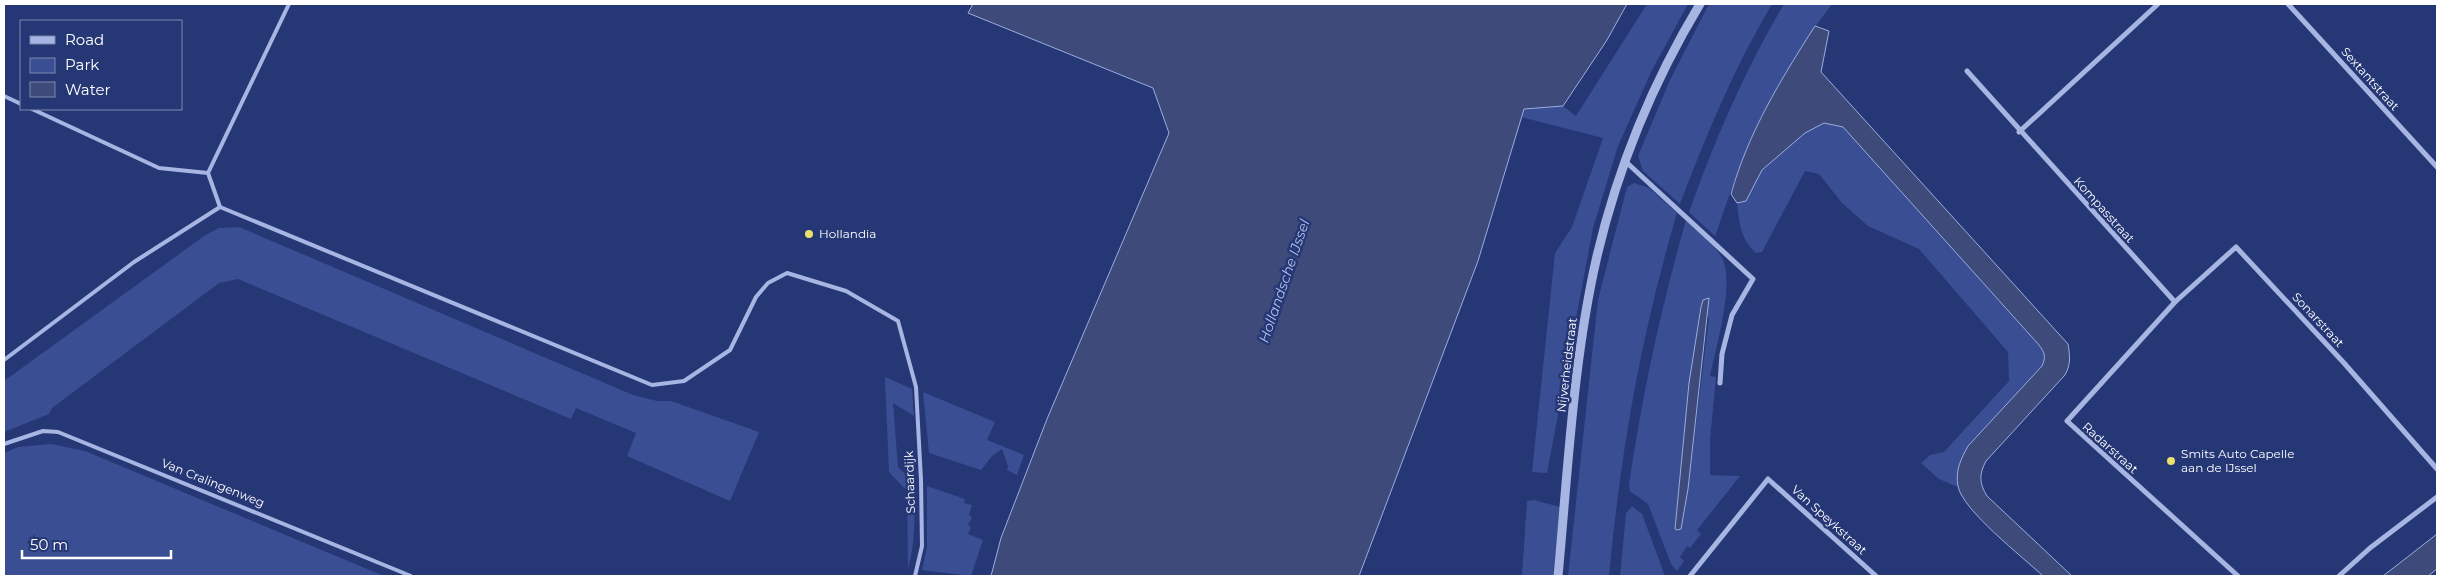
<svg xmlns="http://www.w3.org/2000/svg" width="2441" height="580" font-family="Montserrat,sans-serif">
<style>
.green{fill:#3a4e93;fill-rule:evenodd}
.water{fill:#3e4b7a;stroke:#9bade2}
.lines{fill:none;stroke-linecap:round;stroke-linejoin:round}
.service{stroke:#a7b5e2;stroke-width:4}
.minor{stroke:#a7b5e2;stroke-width:5}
.tertiary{stroke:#a7b5e2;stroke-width:9}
.poi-dot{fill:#eae16d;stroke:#263776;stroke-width:2}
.labels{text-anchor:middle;stroke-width:5;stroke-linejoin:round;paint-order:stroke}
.street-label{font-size:12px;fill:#fff;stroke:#263776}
.poi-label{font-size:12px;fill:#fff;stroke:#263776;text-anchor:start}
.water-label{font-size:14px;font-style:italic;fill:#b2bfea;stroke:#263776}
</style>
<rect width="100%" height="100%" fill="#263776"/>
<g class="green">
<path d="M 1647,4 L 1688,4 L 1652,70 L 1618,146 L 1593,228 L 1547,473 L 1532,472 L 1555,253 L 1572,227 L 1603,138 L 1521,117 L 1524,108 L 1563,106 L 1576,116 Z"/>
<path d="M 1709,4 L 1772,4 C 1734,68 1706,135 1680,204 L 1643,171 L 1638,156 L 1670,80 Z"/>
<path d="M 1784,4 L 1832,4 C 1793,55 1762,111 1738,171 C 1730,192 1723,214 1715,236 L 1689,212 C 1715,139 1745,70 1784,4 Z"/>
<path d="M 1824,123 L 1843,127 L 2044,351 L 2045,360 L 2042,366 L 1968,446 L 1957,473 L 1958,487 L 1939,479 L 1921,463 L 1930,455 L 1944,452 L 2009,381 L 2008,352 L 1919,249 L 1868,226 L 1842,203 L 1819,174 L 1805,171 L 1762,252 L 1756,253 C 1741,240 1739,223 1737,203 L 1746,201 L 1762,170 L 1805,133 Z"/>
<path d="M 1634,183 L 1649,188 L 1677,213 C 1641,335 1621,449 1609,576 L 1568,576 L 1598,300 L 1627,187 Z"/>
<path d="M 1686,220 C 1698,232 1716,245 1723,260 C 1734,285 1716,348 1710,376 L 1716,377 L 1710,440 L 1710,475 L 1740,476 L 1697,530 L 1701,534 L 1690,548 L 1687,546 L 1680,557 L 1684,561 L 1677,571 L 1671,564 L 1648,504 L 1630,491 L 1629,485 C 1642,395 1661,308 1686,220 ZM 1701,307 L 1709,318 L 1688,489 L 1675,529 L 1689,383 Z"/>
<path d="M 239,227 L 633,395 L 657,401 L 671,401 L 759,432 L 730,501 L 627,456 L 636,433 L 576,408 L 571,419 L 238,279 L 219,283 L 52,408 L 49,414 L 4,432 L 4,381 L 204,236 L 219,228 Z"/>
<path d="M 885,377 L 912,389 L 914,416 L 893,403 L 898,467 L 913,482 C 915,512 916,540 908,569 L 907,491 L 889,472 Z"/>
<path d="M 923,392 L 995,422 L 987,440 L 1024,455 L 1017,475 L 1007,470 L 1008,466 L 1002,449 L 992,456 L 981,470 L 929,453 Z"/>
<path d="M 51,444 L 85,451 L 384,576 L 4,576 L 4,453 L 18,447 Z"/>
<path d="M 927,486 L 965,499 L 964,503 L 972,505 L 969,515 L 972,517 L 968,525 L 971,527 L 968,534 L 983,540 L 971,576 L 922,570 L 927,548 Z"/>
<path d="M 1534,500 L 1560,507 L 1553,576 L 1522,576 L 1527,501 Z"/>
<path d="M 1632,506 L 1642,514 L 1665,576 L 1620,576 L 1626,513 Z"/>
</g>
<g class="water">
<path d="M 973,4 L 1627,4 L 1607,40 L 1563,106 L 1524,109 L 1478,261 L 1359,576 L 991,576 L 1001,538 L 1047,419 L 1169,133 L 1153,88 L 968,13 Z"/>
<path d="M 1815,26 L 1829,31 L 1821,72 L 2068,344 C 2070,356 2071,364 2065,375 L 1986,461 C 1979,474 1979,483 1987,496 L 2072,576 L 2043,576 C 2024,558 1962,510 1958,486 C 1955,470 1961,459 1968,446 L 2042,366 C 2046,357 2045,353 2039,345 L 1843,127 L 1824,123 L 1805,133 L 1762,170 L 1746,201 L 1737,203 L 1731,194 C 1748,133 1781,79 1815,26 Z"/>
<path d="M 1709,298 L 1688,489 L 1681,529 L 1677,530 L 1675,529 L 1689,383 L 1701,307 L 1703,300 Z"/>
<path d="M 2437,534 L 2437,569 L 2428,576 L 2383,576 Z"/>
</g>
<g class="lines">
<g class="service">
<path d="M 4,96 L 21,104"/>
<path d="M 32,109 L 159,168 L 208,173 L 220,207 L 652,385 L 684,381 L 730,350 L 756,297 L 768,283 L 787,273 L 846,291 L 898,321 L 916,387 L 921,480 L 922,546 L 915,576"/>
<path d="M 208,173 L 289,4"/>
<path d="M 4,360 L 134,262 L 220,207"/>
<path d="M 4,444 L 43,431 L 58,432 L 411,576"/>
</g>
<g class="minor">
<path d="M 2288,4 L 2437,167"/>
<path d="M 1967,71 L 2175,302"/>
<path d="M 2019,132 L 2158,4"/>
<path d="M 1625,161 L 1753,279 L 1732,315 L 1722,354 L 1720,383"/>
<path d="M 1690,576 L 1768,479 L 1876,576"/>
<path d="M 2238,576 L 2067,421 L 2175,302 L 2236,247 L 2344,363 L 2437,469"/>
<path d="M 2339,576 L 2370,548 L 2437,497"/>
</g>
<path class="tertiary" d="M 1558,576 C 1568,470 1573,360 1597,256 C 1618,167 1653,82 1700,4"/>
</g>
<g class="poi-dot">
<circle cx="809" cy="234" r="5"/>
<circle cx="2171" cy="461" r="5"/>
</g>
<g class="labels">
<g class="street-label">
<text transform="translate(2370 79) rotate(48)" y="4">Sextantstraat</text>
<text transform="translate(2104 210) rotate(48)" y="4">Kompasstraat</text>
<text transform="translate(2318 320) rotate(47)" y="4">Sonarstraat</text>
<text transform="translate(1567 365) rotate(-83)" y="4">Nijverheidstraat</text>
<text transform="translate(2110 448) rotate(42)" y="4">Radarstraat</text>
<text transform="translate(910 482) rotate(-92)" y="4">Schaardijk</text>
<text transform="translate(213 483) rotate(22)" y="4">Van Cralingenweg</text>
<text transform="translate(1829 520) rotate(42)" y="4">Van Speykstraat</text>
</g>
<g class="poi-label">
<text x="819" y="238">Hollandia</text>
<text x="2181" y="458">Smits Auto Capelle<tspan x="2181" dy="14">aan de IJssel</tspan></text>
</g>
<g class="water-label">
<text transform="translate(1284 281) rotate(-71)" y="5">Hollandsche IJssel</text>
</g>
</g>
<rect width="2441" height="580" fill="none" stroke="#ffffff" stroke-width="10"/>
<rect x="20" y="20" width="162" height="90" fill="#263776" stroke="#7d87ad"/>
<rect x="30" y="36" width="25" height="8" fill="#a7b5e2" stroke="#7d87ad"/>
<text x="65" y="45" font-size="15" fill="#ffffff">Road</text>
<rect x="30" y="58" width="25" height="15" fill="#3a4e93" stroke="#7d87ad"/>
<text x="65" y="70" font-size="15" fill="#ffffff">Park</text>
<rect x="30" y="82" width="25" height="15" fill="#3e4b7a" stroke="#7d87ad"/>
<text x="65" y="95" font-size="15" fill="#ffffff">Water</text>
<path d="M22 550v8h149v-8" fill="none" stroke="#ffffff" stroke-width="2.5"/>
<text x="30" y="550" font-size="15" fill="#ffffff" stroke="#263776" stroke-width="4" paint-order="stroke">50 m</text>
</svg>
